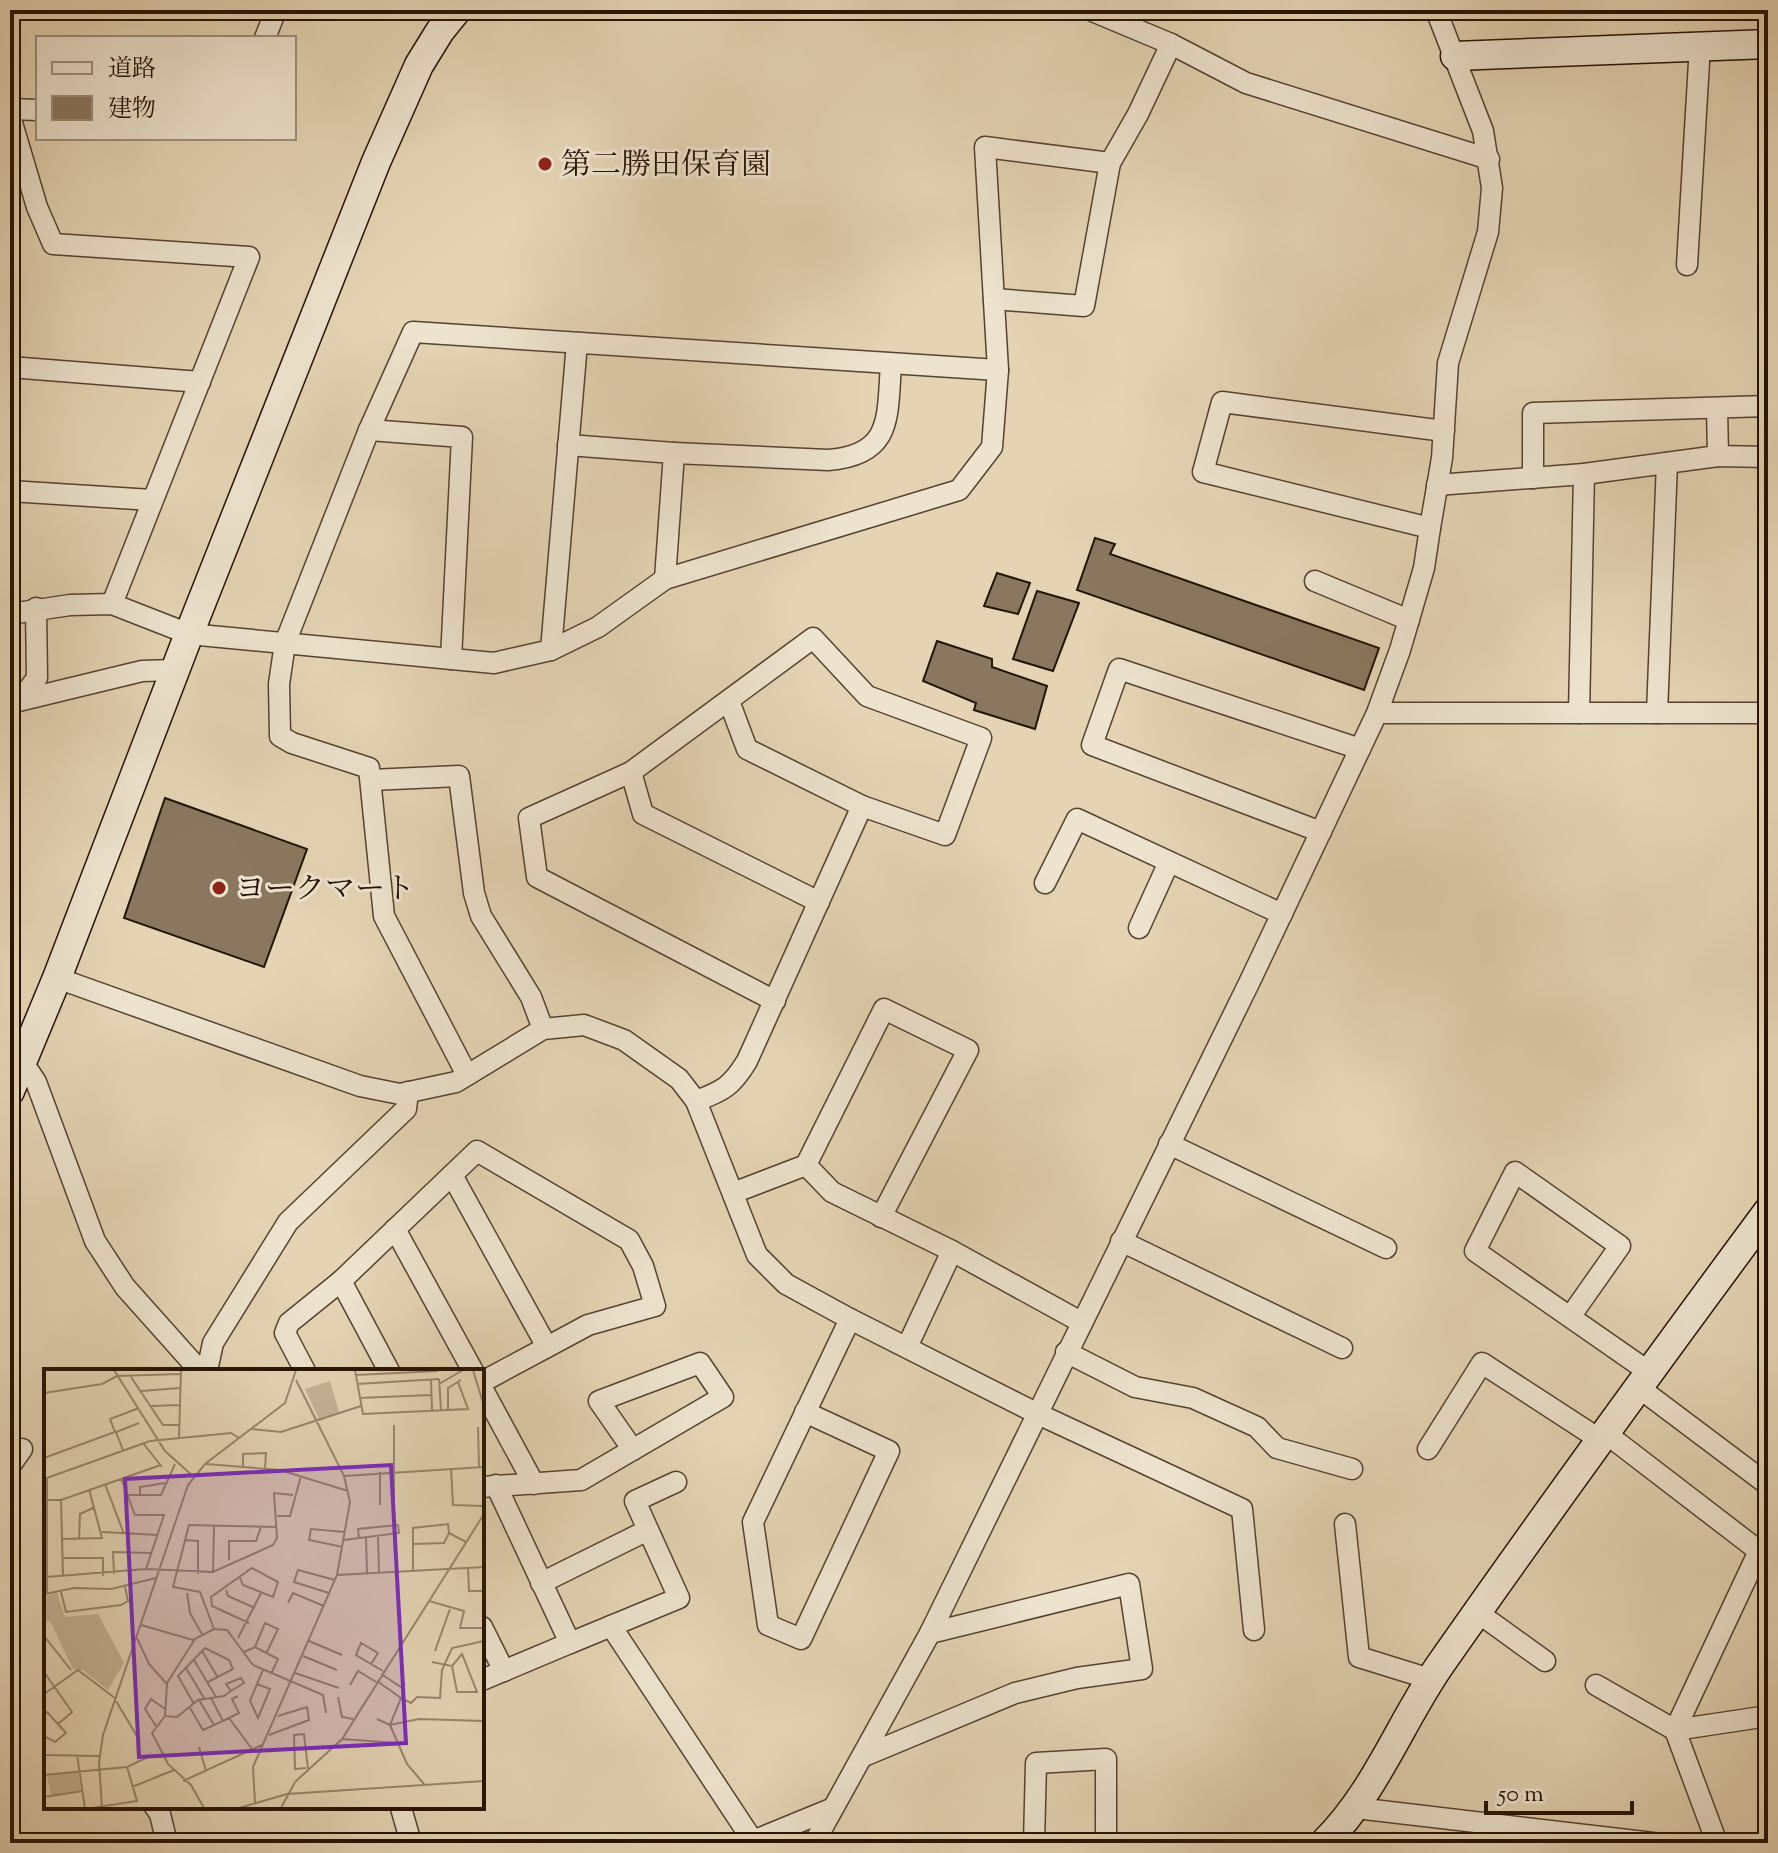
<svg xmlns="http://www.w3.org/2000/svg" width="1778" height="1853" font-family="'Sorts Mill Goudy','Noto Serif JP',serif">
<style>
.building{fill:#89775f;stroke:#271203;stroke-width:2}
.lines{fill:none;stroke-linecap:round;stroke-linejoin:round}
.street-casing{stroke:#56422f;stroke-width:23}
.secondary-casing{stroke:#271203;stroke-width:31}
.street{stroke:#ede3ce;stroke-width:20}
.secondary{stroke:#ede3ce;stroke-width:28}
.poi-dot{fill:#8f2418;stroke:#ede3ce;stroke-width:3}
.labels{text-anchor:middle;stroke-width:6;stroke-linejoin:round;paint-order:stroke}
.poi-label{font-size:30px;fill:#271203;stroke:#ede3ce;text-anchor:start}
.inset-road{fill:none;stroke:#98866d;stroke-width:2}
.view{fill:#7b2cbf;fill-opacity:0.15;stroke:#7b2cbf;stroke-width:4}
.inset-edge{fill:none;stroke:#271203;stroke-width:4}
</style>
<rect width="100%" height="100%" fill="#e4d4b4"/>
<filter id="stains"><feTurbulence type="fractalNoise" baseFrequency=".0025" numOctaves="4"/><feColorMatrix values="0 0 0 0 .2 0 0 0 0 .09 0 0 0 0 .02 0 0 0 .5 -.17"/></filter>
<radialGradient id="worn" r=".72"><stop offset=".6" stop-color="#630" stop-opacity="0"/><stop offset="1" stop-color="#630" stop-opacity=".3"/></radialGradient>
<g class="building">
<path d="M 1095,538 L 1115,544 L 1110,554 L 1379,648 L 1364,690 L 1077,590 Z"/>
<path d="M 997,573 L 1030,583 L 1018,614 L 984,606 Z"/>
<path d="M 1037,591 L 1079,603 L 1053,671 L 1013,659 Z"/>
<path d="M 937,641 L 992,659 L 992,667 L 1047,686 L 1035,729 L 974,710 L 976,703 L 923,681 Z"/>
<path d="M 165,798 L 307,849 L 264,967 L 124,918 Z"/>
</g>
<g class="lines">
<g class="street-casing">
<g id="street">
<path d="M 1090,10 L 1171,44 L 1246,83 L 1489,159"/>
<path d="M 265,38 L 276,10"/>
<path d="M 10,109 L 38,110"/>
<path d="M 10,116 L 37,207 L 53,244 L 249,257 L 112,604"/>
<path d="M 1687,265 L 1700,45"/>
<path d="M 994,299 L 1084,306 L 1110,163 L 1138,114 L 1171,44"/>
<path d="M 10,367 L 200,382"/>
<path d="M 1717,408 L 1718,456"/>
<path d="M 369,430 L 462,437 L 451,659"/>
<path d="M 568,445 L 674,453"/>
<path d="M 1533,478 L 1533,413 L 1768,406"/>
<path d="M 1437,485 L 1584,474 L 1718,456 L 1768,457"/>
<path d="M 10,491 L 152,500"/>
<path d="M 1430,528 L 1203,472 L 1222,402 L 1444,431"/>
<path d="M 665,579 L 674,453 L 828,460 C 893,455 887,417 891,365"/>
<path d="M 1315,581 L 1409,620"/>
<path d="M 10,614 L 70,605 L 112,604 L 189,634 L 494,663 L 551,650 L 598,627 L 665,579 L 959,490 L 992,447 L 998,370 L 985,147 L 1110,163"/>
<path d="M 551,650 L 577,343"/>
<path d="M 21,699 L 37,678 L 36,608"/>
<path d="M 729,701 L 747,749 L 862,806 L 945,835 L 981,738 L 867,696 L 813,638 L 631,772 L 529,818 L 537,877 L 775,1001"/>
<path d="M 10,703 L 142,671 L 175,670"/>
<path d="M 1377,713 L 1768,713"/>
<path d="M 1579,713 L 1584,474"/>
<path d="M 1657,713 L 1667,463"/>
<path d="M 631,772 L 643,814 L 819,902"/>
<path d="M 371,780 L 459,776 L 474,893 L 481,916 L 531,997 L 543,1029"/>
<path d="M 1321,832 L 1092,745 L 1119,669 L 1360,749"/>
<path d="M 1045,883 L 1077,819 L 1282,914"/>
<path d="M 1139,928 L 1169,862"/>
<path d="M 57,978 L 360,1086 L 400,1094 L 456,1082 L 543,1029 L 584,1025 L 624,1040 L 679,1079 L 696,1101 L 757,1255 L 786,1284 L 850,1319 L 1036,1413 L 1242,1509 L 1254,1630"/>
<path d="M 22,1061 L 36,1082 L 95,1241 L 125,1287 L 200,1371"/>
<path d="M 467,1075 L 384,916 L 369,768 L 292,743 L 280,736 L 279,684 L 285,643 L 369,430 L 413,332 L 998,370"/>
<path d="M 696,1101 C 723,1091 732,1086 747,1061 L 862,806"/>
<path d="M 1169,1144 L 1386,1248"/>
<path d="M 806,1165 L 832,1192 L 952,1251 L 907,1347"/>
<path d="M 452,1175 L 547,1347"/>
<path d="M 733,1193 L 806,1165 L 884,1009 L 968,1050 L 881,1217"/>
<path d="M 395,1229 L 473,1371"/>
<path d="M 1121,1241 L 1342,1348"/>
<path d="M 952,1251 L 1081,1322"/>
<path d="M 341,1281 L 389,1371"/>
<path d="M 1570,1317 L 1620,1246 L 1515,1172 L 1475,1251 L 1649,1372"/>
<path d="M 1066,1352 L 1135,1387 L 1193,1398 L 1257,1427 L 1277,1448 L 1352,1469"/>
<path d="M 207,1371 L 213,1343 L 288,1222 L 406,1109 L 408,1092"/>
<path d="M 305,1371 L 285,1333 L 289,1323 L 341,1281 L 477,1151 L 629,1240 L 643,1266 L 655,1306 L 588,1325 L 482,1382"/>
<path d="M 1638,1387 L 1767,1484 L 1768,1482"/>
<path d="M 482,1388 L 534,1484"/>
<path d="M 805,1412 L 889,1451 L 801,1639 L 768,1625 L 753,1522 L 850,1319"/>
<path d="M 1604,1432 L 1759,1551"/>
<path d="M 1428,1449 L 1482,1363 L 1599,1439"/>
<path d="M 10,1466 L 22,1449"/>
<path d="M 482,1487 L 581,1480 L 723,1397 L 700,1363 L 599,1401 L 633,1450"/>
<path d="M 1345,1524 L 1359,1657 L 1430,1679"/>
<path d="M 1768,1557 L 1759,1551 L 1675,1730 L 1768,1716"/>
<path d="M 541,1583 L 648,1530"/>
<path d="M 1477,1612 L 1545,1661"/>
<path d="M 611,1626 L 753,1841"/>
<path d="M 482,1627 L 504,1671"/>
<path d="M 570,1643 L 679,1598 L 635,1501 L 676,1482"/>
<path d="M 482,1680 L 570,1643 L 496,1485"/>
<path d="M 1596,1685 L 1675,1730 L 1717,1843"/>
<path d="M 864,1756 L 1015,1693 L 1077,1678 L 1142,1669 L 1129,1584 L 930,1633"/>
<path d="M 155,1807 L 160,1814 L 167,1843"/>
<path d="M 401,1808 L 411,1843"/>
<path d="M 1356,1808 L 1653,1843"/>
<path d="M 748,1843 L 831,1809"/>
<path d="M 814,1843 L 930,1633 L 1250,981 L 1377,713 L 1400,650 L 1424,568 L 1430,528 L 1442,458 L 1448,363 L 1488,232 L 1492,188 L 1483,131 L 1436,10"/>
<path d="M 1034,1843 L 1036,1763 L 1106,1759 L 1106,1843"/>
</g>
</g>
<g class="secondary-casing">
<g id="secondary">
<path d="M 1455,56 L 1768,44"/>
<path d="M 10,1091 L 57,978 L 189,634 L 376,162 L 419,65 L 440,31 L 457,10"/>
<path d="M 1324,1843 C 1375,1793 1400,1723 1440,1665 C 1547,1512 1657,1361 1768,1211"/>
</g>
</g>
<use href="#street" class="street"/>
<use href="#secondary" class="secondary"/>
</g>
<g class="poi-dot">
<circle cx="545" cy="164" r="8"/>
<circle cx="219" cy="888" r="8"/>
</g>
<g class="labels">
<g class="poi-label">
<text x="561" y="174">第二勝田保育園</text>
<text x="235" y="898">ヨークマート</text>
</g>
</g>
<g transform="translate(44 1369)">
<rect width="440" height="440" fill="#e4d4b4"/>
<path d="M 286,12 L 295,43 L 276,52 L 261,20 ZM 13,224 L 21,248 L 54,245 L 80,294 L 64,321 L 39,301 L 29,300 L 6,252 L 0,253 L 0,227 ZM 34,402 L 37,421 L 7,426 L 3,407 Z" fill="#c4b396"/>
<path class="inset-road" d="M 70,1 L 121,82 L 150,108M 311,1 L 319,45 L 424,40 L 414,13M 429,1 L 440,37M 312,6 L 394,2M 87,8 L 119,56 L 135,56M 387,10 L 388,41M 395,10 L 397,41M 313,15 L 395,10M 395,15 L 419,1M 97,22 L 136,19M 0,24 L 58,15 L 73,7 L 136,5M 315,29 L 387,26M 107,37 L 136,36M 404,41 L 404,19 L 417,11M 434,58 L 435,98M 208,60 L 237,63 L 317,37M 135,68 L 137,1M 99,74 L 118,98M 79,81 L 72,63 L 95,54M 0,89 L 71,63 L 66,50 L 95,39M 162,95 L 236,101 L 304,122M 199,98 L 199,85 L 222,84 L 221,99M 407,99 L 409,136 L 440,137M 300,107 L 440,98M 77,109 L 91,146 L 120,146 L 102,200M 0,110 L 106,72 L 187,64 L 195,69M 3,110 L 3,225M 61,115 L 80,165M 83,126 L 117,126 L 131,95M 96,126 L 96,118 L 121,114M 1,131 L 17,131 L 117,96M 17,131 L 19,207M 336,136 L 336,103M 350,136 L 350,56M 233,147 L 246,147 L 257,107M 58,163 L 114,166M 334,166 L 335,204M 322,168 L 323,204M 18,170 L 58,169 L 45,120M 35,170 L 36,145 L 51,138M 140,171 L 154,172 L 154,205M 300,171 L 355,164 L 354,156 L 314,160 L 315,169M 370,175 L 400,174 L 405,164M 299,178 L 265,171 L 267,160 L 301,163M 19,189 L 59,189 L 59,207M 185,191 L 185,172 L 212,172 L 217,158M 424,199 L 425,222 L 440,222M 369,202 L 369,159 L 404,155 L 405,164 L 422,173M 169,203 L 170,157M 70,205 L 69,183 L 108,184M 293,206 L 440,198M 2,208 L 102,200 L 169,203 L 229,176 L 233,169 L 230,124 L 249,126M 196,209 L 199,216 L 229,228 L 234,213 L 208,199 L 167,228 L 168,237 L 205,254M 182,221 L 184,227 L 211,239M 17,223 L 22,243 L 77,236 L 84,232 L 81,218M 143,224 L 146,244 L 159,267M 285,224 L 250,213 L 254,201 L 291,211M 1,225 L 30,219 L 67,220 L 112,209M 385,232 L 420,242 L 416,259 L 440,259M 244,234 L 249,224 L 280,237M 97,256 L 149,271 L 170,260 L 183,261 L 209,296 L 279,326 L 282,344M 170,260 L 156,223 L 129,218 L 145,156 L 233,158M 0,267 L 27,301M 93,269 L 105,295 L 123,315 L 121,347 L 108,364 L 124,395 L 147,416 L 160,439M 194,269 L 217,224M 265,272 L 298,286M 440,272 L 408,279 L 398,301 L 396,329 L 373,328 L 367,334 L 357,329 L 346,356 L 375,350 L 440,352M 211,278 L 234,290 L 227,305M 158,282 L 173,307M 391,282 L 406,240M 200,283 L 211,278 L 221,254 L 234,260 L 222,285M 259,287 L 293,301M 150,291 L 172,328M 388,293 L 408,297 L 413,323 L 433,323 L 418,285 L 408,297M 327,295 L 334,284 L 317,274 L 312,286 L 327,295 L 339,302M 142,299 L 160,329M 0,303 L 28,343 L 14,355M 251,304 L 295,319M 337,305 L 357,318 L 361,314M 333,312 L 357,329M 123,314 L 151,270M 213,315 L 226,320 L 214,349 L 206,332 L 213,315 L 219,301M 306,316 L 314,302 L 332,313M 0,325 L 34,301 L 72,330M 294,328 L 298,348 L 309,350M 155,331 L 170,356M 72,332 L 94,369M 150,335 L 134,307 L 161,279 L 185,291 L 189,300 L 164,313M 146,339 L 159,361 L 179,352 L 167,329M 0,346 L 3,343 L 22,364 L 11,373 L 0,367M 121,347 L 133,348 L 154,331 L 180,327 L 187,322 L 200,314 L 197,309 L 182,315 L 187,322M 185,349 L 208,380M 333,350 L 346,356 L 363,395 L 380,415M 179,352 L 195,344 L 188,330 L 194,327M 112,357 L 101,340 L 107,330 L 121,340M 225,366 L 265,351 L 263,338 L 234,347M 298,370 L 353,374M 155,378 L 162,402M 0,386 L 55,387M 33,386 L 41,439M 262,399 L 251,400 L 250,366 L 260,365 L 264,400M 0,406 L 83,398 L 104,388M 139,412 L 220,375M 88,418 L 130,401M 0,428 L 38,422M 211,434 L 209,398 L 293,206 L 306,133 L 300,107 L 252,11M 48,439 L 93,432 L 83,398M 58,439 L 55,393 L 59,366 L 144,116 L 161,95 L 241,34 L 252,1M 195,439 L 243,425 L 440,412M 237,439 L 251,413 L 298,370 L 440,145"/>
<path class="view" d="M 347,96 L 362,374 L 95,388 L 81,110 Z"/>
<rect width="440" height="440" class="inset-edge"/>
</g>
<rect width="1778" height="1853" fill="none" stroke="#e4d4b4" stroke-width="40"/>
<rect x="12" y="12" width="1754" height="1829" fill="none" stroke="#271203" stroke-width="4"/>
<rect x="20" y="20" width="1738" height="1813" fill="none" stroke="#271203" stroke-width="2"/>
<rect x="36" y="36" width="260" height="104" fill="#ede3ce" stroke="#9e8f7d" stroke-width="2"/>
<rect x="52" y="62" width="40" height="12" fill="#ede3ce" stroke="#9e8f7d" stroke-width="2"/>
<text x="108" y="76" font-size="24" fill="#271203">道路</text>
<rect x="52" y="96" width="40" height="24" fill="#89775f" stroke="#9e8f7d" stroke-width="2"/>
<text x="108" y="116" font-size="24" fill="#271203">建物</text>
<path d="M1486 1801v12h146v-12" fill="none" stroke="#271203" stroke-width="4"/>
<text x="1498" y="1801" font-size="24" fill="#271203" stroke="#ede3ce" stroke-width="6" paint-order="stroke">50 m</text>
<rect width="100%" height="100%" filter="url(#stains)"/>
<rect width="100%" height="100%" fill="url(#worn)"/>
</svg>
